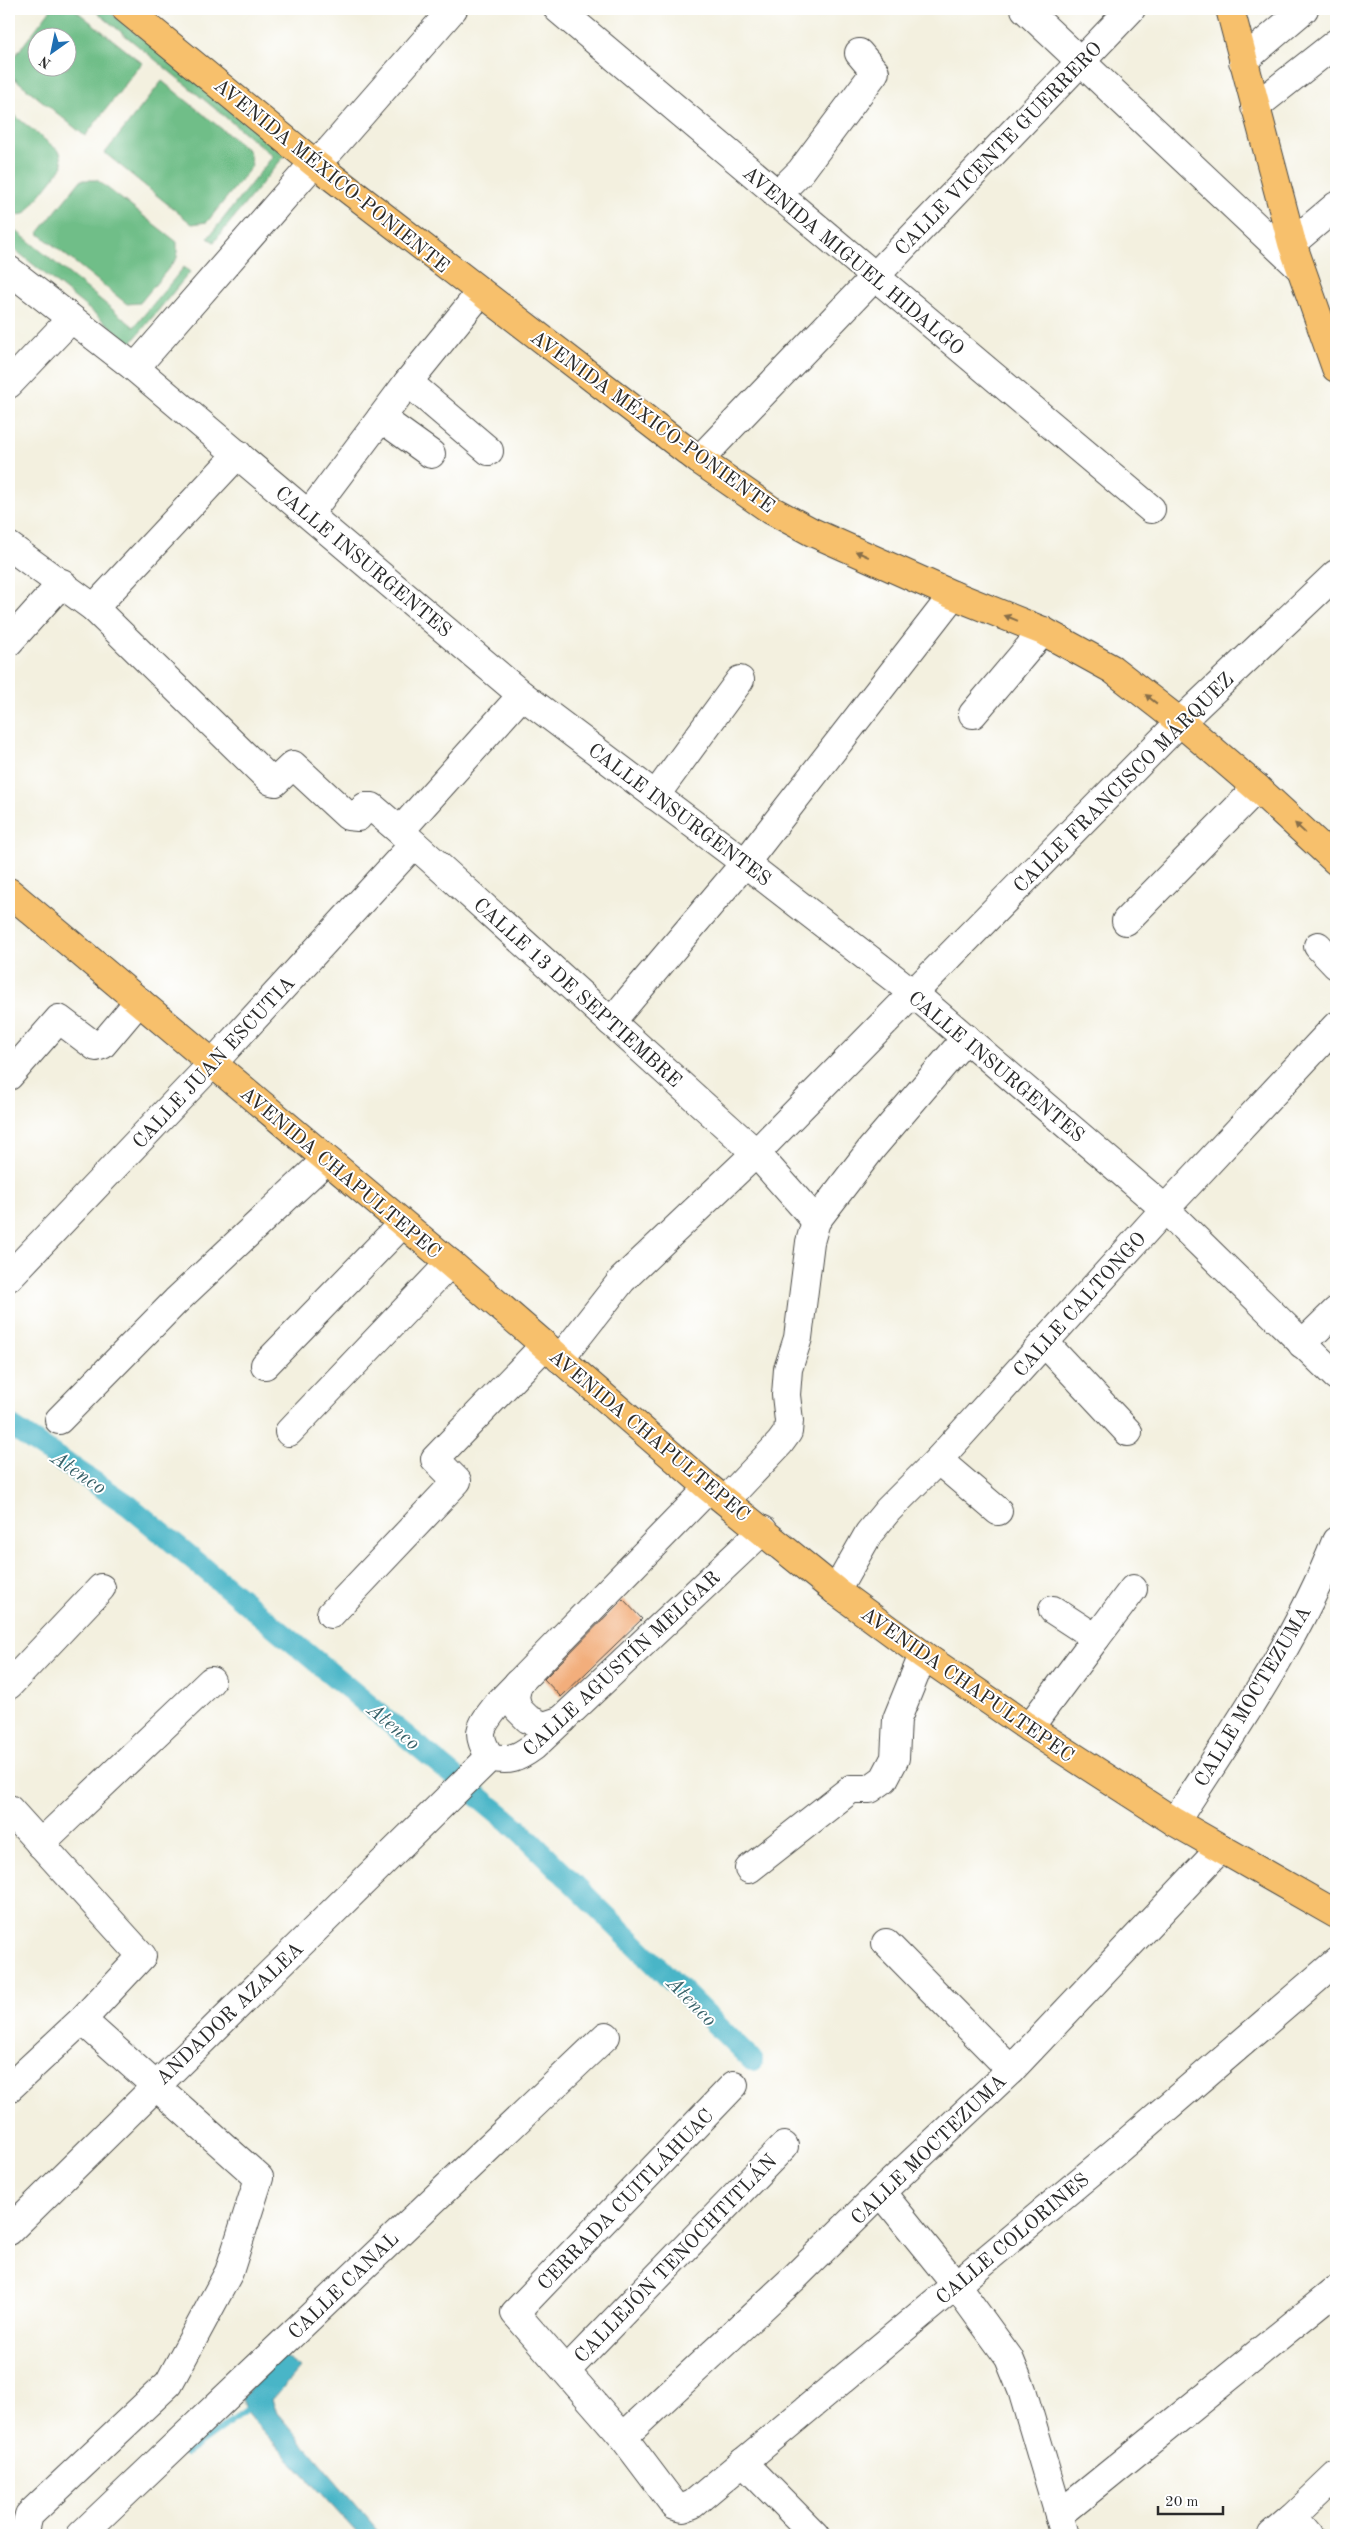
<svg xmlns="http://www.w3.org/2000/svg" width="1345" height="2544" font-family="'Old Standard TT',serif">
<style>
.forest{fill:#6fbe88;stroke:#4d745a;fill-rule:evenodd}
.water{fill:#4ab5c7;stroke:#3a7079}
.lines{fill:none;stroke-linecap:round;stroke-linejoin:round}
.stream{stroke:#4ab5c7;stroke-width:6}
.canal{stroke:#4ab5c7;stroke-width:22}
.building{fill:#f2ae7c}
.minor-casing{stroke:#494946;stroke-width:30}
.major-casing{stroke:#494946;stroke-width:30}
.minor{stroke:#fff;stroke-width:28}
.major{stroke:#f7c06c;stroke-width:28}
.oneway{fill:#876e48}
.labels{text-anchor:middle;stroke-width:4;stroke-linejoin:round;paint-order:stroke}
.street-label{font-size:20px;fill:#2b2b2b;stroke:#fff}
.water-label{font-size:21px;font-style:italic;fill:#376269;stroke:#fff}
</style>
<rect width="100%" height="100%" fill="#fff"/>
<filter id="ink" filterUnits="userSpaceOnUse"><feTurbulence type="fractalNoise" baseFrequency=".02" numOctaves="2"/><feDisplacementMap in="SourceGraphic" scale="10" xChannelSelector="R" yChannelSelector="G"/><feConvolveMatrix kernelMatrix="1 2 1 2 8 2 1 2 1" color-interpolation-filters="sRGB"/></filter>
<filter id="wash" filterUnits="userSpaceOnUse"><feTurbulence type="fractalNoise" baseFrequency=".0096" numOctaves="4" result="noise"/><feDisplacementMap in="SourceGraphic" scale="20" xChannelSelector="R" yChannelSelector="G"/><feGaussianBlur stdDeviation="1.12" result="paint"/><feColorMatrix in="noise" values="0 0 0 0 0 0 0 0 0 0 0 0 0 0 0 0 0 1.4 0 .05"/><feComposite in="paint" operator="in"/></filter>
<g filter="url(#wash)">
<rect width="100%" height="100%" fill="#f3f0df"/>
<g class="forest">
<path d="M 51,9 L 74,9 L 142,63 L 85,136 L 9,74 L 9,64 ZM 38,38 L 68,38 L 68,68 L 38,68 Z"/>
<path d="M 93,9 L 106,9 L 285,155 L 214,242 L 208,238 L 273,156 Z"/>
<path d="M 162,81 L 249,151 L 252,166 L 207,222 L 192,224 L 105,153 Z"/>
<path d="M 9,111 L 60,152 L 63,166 L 25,214 L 17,215 L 9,208 Z"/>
<path d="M 81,180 L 97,180 L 177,242 L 177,258 L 140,303 L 127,304 L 38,233 Z"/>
<path d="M 9,225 L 134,327 L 184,267 L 190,272 L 131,343 L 9,245 Z"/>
</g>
<path class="water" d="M 282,2355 L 300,2368 L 272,2400 L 277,2413 L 382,2535 L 359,2535 L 248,2415 L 242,2398 Z"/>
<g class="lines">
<path class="stream" d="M 185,2454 L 252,2406"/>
<path class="canal" d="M 9,1425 L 128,1505 L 519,1830 L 752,2060"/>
</g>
<g id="blocks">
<path class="building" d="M 623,1599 L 642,1619 L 561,1697 L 544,1679 Z"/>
</g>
</g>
<g filter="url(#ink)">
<use href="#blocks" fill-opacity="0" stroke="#494946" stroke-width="1"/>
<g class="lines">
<g class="minor-casing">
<g id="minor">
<path d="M 558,9 L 1151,509"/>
<path d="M 1025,9 L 1300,268"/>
<path d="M 1243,61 L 1304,9"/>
<path d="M 1255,107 L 1336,43"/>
<path d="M 777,195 L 801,171 L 875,72 L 859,53"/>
<path d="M 1292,243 L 1336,206"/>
<path d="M 9,270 L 135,368 L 522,695 L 745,863 L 913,993 L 1165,1209 L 1336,1376"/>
<path d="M 135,368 L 314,163 L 330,150 L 453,9"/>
<path d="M 408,382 L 489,451"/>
<path d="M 9,384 L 71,319"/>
<path d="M 381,418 L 431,454"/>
<path d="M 699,460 L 1131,9"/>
<path d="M 309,514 L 408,382 L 480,293"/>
<path d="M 9,546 L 94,608 L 271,781 L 275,782 L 293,765 L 348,816 L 358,817 L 365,807 L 372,807 L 400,831"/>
<path d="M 94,608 L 238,454"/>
<path d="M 9,642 L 62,583"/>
<path d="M 522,695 L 400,831 L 756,1153 L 1180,722 L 1336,574"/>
<path d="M 973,714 L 1043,631"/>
<path d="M 655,796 L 740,680"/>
<path d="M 1126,921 L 1257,788"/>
<path d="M 1318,946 L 1336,965"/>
<path d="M 611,1022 L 745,863 L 953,595"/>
<path d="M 9,1076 L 59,1019 L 96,1047 L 102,1045 L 139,1001"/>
<path d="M 9,1277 L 212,1064 L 414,844"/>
<path d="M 1044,1342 L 1128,1432"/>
<path d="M 1302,1344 L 1336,1311"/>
<path d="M 560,1359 L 622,1280 L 756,1153 L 816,1221"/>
<path d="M 265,1365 L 402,1224"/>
<path d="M 59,1420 L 176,1301 L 326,1160"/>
<path d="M 289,1432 L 450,1263"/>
<path d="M 938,1460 L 998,1511"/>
<path d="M 726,1500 L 780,1443 L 788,1432 L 789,1421 L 786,1395 L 788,1369 L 798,1338 L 810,1242 L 816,1221 L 872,1148 L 966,1038"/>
<path d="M 836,1591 L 869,1533 L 888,1510 L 938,1460 L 1165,1209 L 1336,1026"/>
<path d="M 1053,1610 L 1096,1638 L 1133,1589"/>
<path d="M 331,1614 L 457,1481 L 435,1459 L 544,1346"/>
<path d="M 518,1683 L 515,1697 L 518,1709 L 528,1719 L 544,1726 L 562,1720"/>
<path d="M 9,1685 L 101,1588"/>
<path d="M 1029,1728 L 1096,1638"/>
<path d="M 490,1757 C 474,1732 481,1726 498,1704 L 709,1488"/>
<path d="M 490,1757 C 509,1762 518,1758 533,1747 L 763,1530"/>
<path d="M 9,1809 L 142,1956 L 82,2020 L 9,2088"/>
<path d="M 1175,1822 C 1233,1732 1297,1641 1336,1541"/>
<path d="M 40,1844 L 211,1681"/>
<path d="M 749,1869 L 851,1789 L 870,1789 L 884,1779 L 895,1758 L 897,1719 L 923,1655"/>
<path d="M 886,1943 L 1011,2070"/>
<path d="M 734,2085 L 515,2313 L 623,2437 L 675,2506 L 683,2508 L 693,2504 L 1114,2153 L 1336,1962"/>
<path d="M 881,2192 L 956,2285 L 1009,2358 L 1022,2390 L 1065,2535"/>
<path d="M 9,2231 L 490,1757"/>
<path d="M 566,2371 L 784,2146"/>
<path d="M 623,2437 L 795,2277 L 881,2192 L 1011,2070 L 1221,1848"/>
<path d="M 743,2462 L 815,2535"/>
<path d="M 1059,2515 L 1336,2290"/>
<path d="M 24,2535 L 29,2515 L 169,2383 L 229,2272 L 259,2178 L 82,2020"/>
<path d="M 81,2535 L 606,2036"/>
<path d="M 1272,2535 L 1293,2517"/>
<path d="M 1308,2535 L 1293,2517 L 1336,2476"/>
</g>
</g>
<g class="major-casing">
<g id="major">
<path d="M 126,9 L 314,163 L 699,460 L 771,510 L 812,532 L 953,595 L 1043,631 L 1112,669 L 1180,722 L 1257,788 L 1336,861"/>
<path d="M 1230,9 L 1292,243 L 1336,368"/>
<path d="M 9,892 L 450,1263 L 709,1488 L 836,1591 L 923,1655 L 1029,1728 L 1175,1822 L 1336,1914"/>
</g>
</g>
<use href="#minor" class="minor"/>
<use href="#major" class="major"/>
</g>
<defs><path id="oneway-solid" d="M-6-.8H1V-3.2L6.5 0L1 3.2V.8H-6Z" transform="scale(1.25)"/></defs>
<g class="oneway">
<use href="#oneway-solid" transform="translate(862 554) rotate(-156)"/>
<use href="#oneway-solid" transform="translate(1011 618) rotate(-158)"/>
<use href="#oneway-solid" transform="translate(1151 699) rotate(-142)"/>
<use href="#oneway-solid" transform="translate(1300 828) rotate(-137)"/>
</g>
</g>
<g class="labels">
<g class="street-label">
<text transform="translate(998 148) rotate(-46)" y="7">CALLE VICENTE GUERRERO</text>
<text transform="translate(332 175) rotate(39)" y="7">AVENIDA MÉXICO-PONIENTE</text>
<text transform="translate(854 260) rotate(40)" y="7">AVENIDA MIGUEL HIDALGO</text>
<text transform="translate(653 421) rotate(36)" y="7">AVENIDA MÉXICO-PONIENTE</text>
<text transform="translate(364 561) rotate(40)" y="7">CALLE INSURGENTES</text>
<text transform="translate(1123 782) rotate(-45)" y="7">CALLE FRANCISCO MÁRQUEZ</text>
<text transform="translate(680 814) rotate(37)" y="7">CALLE INSURGENTES</text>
<text transform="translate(578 992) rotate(42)" y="7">CALLE 13 DE SEPTIEMBRE</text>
<text transform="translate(213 1062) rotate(-47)" y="7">CALLE JUAN ESCUTIA</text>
<text transform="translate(997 1066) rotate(40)" y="7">CALLE INSURGENTES</text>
<text transform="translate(341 1172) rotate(40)" y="7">AVENIDA CHAPULTEPEC</text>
<text transform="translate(1079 1304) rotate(-48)" y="7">CALLE CALTONGO</text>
<text transform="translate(650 1435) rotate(40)" y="7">AVENIDA CHAPULTEPEC</text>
<text transform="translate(621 1663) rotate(-43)" y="7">CALLE AGUSTÍN MELGAR</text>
<text transform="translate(968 1684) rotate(35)" y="7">AVENIDA CHAPULTEPEC</text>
<text transform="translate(1252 1696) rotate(-59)" y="7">CALLE MOCTEZUMA</text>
<text transform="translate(229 2013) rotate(-44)" y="7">ANDADOR AZALEA</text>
<text transform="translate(928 2149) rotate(-44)" y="7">CALLE MOCTEZUMA</text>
<text transform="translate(625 2199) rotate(-46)" y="7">CERRADA CUITLÁHUAC</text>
<text transform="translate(1012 2238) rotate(-40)" y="7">CALLE COLORINES</text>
<text transform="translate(675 2258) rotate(-46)" y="7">CALLEJÓN TENOCHTITLÁN</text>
<text transform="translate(343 2285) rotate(-44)" y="7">CALLE CANAL</text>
</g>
<g class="water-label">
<text transform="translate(79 1472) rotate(34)" y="7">Atenco</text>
<text transform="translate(394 1726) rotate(40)" y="7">Atenco</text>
<text transform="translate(692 2001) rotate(45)" y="7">Atenco</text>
</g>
</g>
<rect width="1345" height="2544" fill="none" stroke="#fff" stroke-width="30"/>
<g transform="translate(52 52) rotate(213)"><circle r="24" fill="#ffffff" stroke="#aaaaaa"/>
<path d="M0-4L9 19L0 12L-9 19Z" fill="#1f6fb2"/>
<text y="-8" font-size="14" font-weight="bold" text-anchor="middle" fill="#2b2b2b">N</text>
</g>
<path d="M1158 2506v8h65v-8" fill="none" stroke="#2b2b2b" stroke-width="2.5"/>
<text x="1165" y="2506" font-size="15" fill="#2b2b2b" stroke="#ffffff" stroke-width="4" paint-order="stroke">20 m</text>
</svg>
